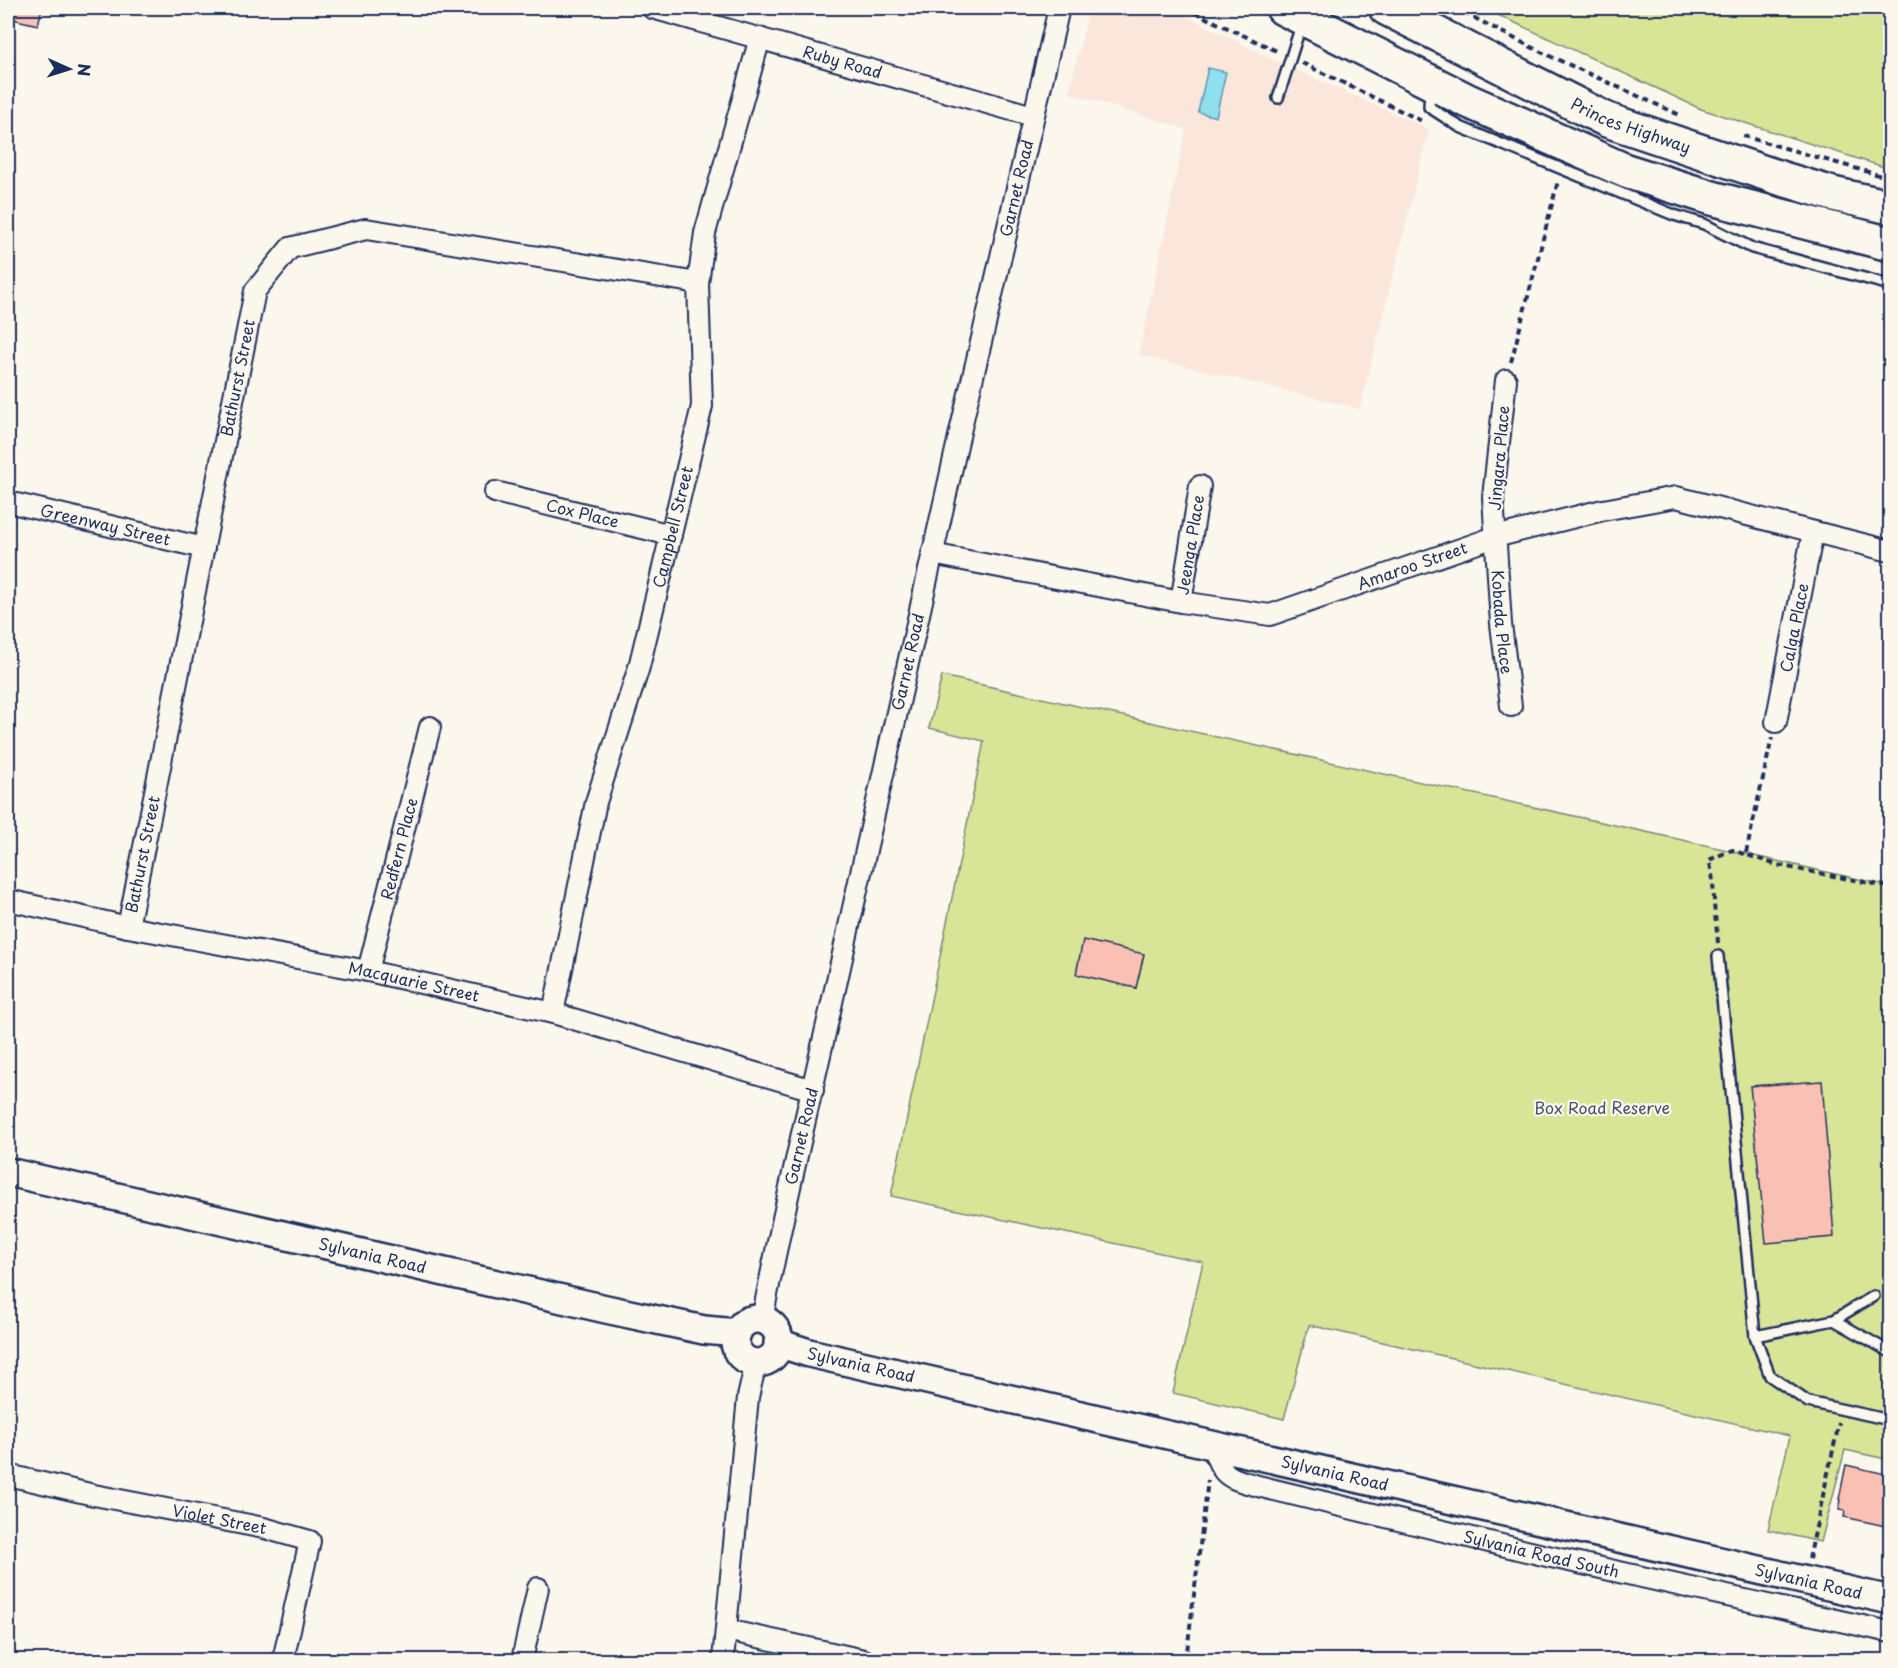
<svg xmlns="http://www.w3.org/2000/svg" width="1898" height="1668" font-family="'Playpen Sans',sans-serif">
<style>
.built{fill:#fbe6db}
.green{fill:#d8e496;stroke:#7a8a7a;stroke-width:1.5}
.water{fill:#90dfed;stroke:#6199b4;stroke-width:1.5}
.building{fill:#fac0b3;stroke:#1b2f5e;stroke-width:1.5}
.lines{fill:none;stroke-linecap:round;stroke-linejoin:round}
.lane-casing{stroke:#1b2f5e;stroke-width:14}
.street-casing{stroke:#1b2f5e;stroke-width:24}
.secondary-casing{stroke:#1b2f5e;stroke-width:32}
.highway-casing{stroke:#1b2f5e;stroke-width:38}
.path{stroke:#1b2f5e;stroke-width:4;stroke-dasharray:6 4.5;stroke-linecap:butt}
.lane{stroke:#fbf7ec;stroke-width:9}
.street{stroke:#fbf7ec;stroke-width:20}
.secondary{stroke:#fbf7ec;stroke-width:27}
.highway{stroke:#fbf7ec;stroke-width:33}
.labels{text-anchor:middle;stroke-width:4.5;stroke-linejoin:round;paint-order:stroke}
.street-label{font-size:16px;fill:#1b2f5e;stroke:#fbf7ec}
.park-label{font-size:16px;fill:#415369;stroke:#fbf7ec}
</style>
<rect width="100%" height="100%" fill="#fbf7ec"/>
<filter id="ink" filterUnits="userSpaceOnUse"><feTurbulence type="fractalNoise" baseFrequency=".0167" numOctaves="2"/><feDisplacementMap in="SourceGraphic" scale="12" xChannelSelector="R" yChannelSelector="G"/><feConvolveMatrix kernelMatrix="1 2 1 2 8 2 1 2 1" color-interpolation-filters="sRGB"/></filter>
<g filter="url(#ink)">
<path class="built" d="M 1089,8 L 1171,8 L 1274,60 L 1429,129 L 1360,409 L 1139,355 L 1186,129 L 1069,93 Z"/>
<g class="green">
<path d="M 1483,8 L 1890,8 L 1890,169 L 1701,109 Z"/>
<path d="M 942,676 L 1890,886 L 1890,1460 L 1845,1450 L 1821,1542 L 1768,1530 L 1790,1436 L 1309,1325 L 1284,1419 L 1173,1393 L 1203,1262 L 891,1196 L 984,741 L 929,728 Z"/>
</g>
<path class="water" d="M 1208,68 L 1226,72 L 1216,117 L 1198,112 Z"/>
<g class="building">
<path d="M 8,8 L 42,8 L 38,25 L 8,18 Z"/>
<path d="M 1083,940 L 1144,954 L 1136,988 L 1076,974 Z"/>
<path d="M 1822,1081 L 1834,1237 L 1766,1243 L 1750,1086 Z"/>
<path d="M 1846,1465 L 1890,1475 L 1890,1527 L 1844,1517 L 1845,1511 L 1839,1510 L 1841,1500 L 1839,1499 Z"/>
</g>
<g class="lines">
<g class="lane-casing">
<g id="lane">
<path d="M 1430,90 L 1429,107 L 1460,127 L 1674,215 L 1704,224 L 1752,248 L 1890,285"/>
<path d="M 1278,98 L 1302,22"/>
<path d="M 1718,956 L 1755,1336"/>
<path d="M 1874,1296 L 1834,1320 L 1755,1336 L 1770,1376 L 1808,1402 L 1890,1420"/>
<path d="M 1834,1320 L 1890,1352"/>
</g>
</g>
<g class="street-casing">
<g id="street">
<path id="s1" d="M 652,8 L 1033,116"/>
<path id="s2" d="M 1506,380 L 1493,497 L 1501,624 L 1511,706"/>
<path id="s3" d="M 495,492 L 671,535"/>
<path id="s4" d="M 8,502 L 204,548"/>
<path id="s5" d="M 932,554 L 1181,602 L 1270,615 L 1495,537 L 1603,510 L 1676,497 L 1890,551"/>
<path id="s6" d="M 1181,602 L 1200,486"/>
<path id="s7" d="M 1776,722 L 1813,532"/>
<path id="s8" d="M 8,900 L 128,927 L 368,971 L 553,1013 L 813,1090"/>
<path id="s9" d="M 128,927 L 255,291 L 290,248 L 366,229 L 698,283"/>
<path id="s10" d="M 368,971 L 430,727"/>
<path id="s11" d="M 553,1013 L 596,802 L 639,667 L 702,406 L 698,283 L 705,233 L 760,38"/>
<path id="s12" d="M 762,1320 C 788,1185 822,1052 851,917 C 918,614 987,310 1059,8"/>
<path id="s13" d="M 1212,1446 C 1224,1478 1226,1477 1258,1486 L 1547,1556 L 1890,1632"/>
<path id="s14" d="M 8,1475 L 94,1495 L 264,1528 L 310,1541 L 283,1660"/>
<path d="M 726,1630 L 864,1660"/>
<path d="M 522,1660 L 538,1588"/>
<path d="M 723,1660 L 748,1397 L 756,1363"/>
</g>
</g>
<g class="secondary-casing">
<g id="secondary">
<path id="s15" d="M 8,1172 L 606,1309 L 704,1330 L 737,1333"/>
<circle cx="757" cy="1341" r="22"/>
<path id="s16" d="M 778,1343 L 809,1353 L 1890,1600"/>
</g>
</g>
<g class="highway-casing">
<g id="highway">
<path d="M 1283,8 L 1466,100 L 1626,171 L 1712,198 L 1890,244"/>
<path id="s17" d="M 1386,8 L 1607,120 L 1783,179 L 1833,194 L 1890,207"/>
</g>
</g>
<g class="path">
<path d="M 1185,8 L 1279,52"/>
<path d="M 1455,8 L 1541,52 L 1682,116"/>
<path d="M 1302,63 L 1422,121"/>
<path d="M 1743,136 L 1889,178"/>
<path d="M 1511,362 L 1558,181"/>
<path d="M 1746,853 L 1772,738"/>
<path d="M 1718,943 C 1717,928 1714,913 1714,899 C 1713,882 1713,876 1709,860 L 1732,850 L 1777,865 L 1890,887"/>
<path d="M 1809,1559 L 1839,1423"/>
<path d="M 1186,1660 L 1208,1480"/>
</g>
<use href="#lane" class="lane"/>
<use href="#street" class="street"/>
<use href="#secondary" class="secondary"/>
<use href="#highway" class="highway"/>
</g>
</g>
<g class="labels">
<g class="street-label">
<text dy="6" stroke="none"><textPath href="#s1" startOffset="198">Ruby Road</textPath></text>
<text dy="6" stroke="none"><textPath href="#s17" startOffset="272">Princes Highway</textPath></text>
<text dy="6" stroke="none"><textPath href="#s12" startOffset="1160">Garnet Road</textPath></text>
<text dy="6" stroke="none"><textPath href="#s9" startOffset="560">Bathurst Street</textPath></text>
<text transform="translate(1499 458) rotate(-85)" y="6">Jingara Place</text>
<text dy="6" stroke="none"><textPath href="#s3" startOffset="90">Cox Place</textPath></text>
<text dy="6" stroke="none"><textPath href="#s4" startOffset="100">Greenway Street</textPath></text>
<text dy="6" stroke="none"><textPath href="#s11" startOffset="501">Campbell Street</textPath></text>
<text dy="6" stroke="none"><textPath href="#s6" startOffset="58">Jeenga Place</textPath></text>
<text dy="6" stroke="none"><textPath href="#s5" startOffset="494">Amaroo Street</textPath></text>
<text dy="6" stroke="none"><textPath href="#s2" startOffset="243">Kobada Place</textPath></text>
<text dy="6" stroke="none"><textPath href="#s7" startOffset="96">Calga Place</textPath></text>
<text dy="6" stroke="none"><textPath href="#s12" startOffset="674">Garnet Road</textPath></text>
<text dy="6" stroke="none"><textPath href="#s10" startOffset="126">Redfern Place</textPath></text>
<text dy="6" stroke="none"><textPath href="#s9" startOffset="74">Bathurst Street</textPath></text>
<text dy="6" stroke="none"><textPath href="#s8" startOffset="414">Macquarie Street</textPath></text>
<text dy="6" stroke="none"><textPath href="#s12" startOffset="188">Garnet Road</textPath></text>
<text dy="6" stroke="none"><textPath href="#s15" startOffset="374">Sylvania Road</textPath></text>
<text dy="6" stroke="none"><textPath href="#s16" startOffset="86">Sylvania Road</textPath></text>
<text dy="6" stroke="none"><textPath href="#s16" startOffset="572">Sylvania Road</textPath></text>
<text dy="6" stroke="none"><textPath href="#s14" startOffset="216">Violet Street</textPath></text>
<text dy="6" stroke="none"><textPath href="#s13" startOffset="357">Sylvania Road South</textPath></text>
<text dy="6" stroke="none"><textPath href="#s16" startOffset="1058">Sylvania Road</textPath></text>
</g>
<g class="park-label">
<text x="1602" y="1114">Box Road Reserve</text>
</g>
</g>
<rect width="1898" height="1668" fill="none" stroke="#fbf7ec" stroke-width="30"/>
<rect x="15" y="15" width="1868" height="1638" fill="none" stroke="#1b2f5e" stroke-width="2" filter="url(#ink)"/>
<g transform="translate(69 69) rotate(93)" stroke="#fbf7ec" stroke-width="4.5" paint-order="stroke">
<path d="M0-4.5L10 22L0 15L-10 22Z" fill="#1b2f5e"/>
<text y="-9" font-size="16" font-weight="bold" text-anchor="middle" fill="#1b2f5e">N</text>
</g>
</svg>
